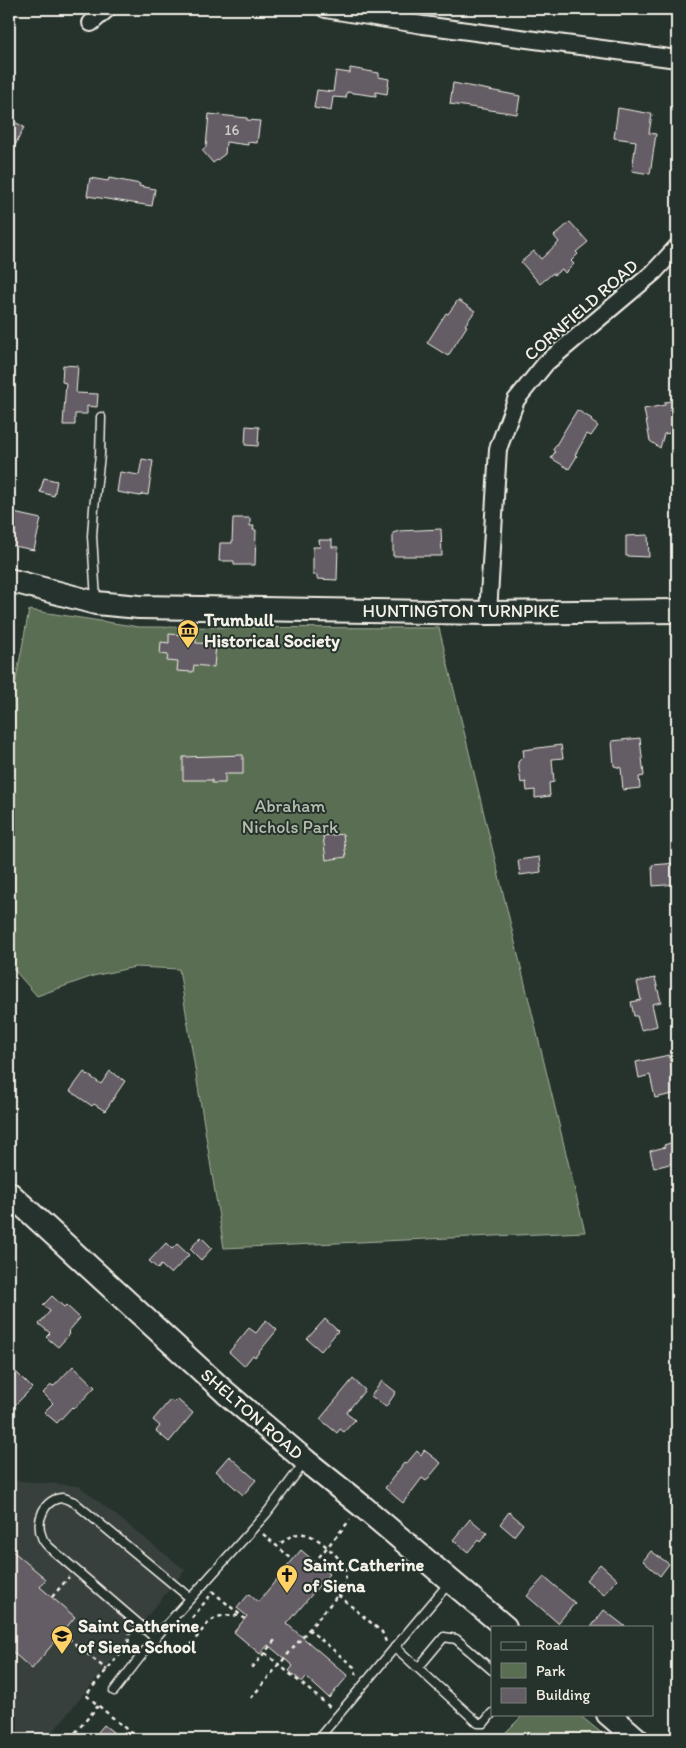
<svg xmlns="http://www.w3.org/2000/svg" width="686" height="1748" font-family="Itim,sans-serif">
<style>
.built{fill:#39403e}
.green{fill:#5a6e52;stroke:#a7b09d}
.building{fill:#655d65;stroke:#f4f1e8}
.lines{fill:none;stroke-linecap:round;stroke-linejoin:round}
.service-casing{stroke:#f4f1e8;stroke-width:11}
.minor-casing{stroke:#f4f1e8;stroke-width:20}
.secondary-casing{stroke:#f4f1e8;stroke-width:26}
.path{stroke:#f4f1e8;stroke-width:2.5;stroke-dasharray:4 4;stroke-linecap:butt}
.service{stroke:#26332d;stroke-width:8}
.minor{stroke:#26332d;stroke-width:16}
.secondary{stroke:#26332d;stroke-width:22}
.labels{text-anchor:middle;stroke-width:4;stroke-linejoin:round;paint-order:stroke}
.number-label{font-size:15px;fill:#d0ccc7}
.street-label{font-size:18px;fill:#f4f1e8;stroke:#26332d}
.poi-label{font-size:18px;font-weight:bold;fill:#f4f1e8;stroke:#26332d;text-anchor:start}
.park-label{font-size:18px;fill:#b6bdac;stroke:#26332d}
</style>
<rect width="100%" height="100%" fill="#26332d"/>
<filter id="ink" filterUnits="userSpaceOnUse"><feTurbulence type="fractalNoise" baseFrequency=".02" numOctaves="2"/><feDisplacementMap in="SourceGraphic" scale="10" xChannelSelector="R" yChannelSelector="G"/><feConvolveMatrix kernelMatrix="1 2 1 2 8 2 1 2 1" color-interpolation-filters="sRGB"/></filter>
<g filter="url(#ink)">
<path class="built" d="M 9,1480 L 79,1486 L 185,1570 L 47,1739 L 9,1739 Z"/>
<g class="green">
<path d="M 29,610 L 139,627 L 439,628 L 585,1232 L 224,1248 L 179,969 L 135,967 L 93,976 L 37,996 L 9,964 L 9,717 Z"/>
<path d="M 524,1714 L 578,1714 L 609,1739 L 499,1739 Z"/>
</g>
<g class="building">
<path d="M 350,68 L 379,73 L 379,77 L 389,79 L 387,94 L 376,92 L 376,96 L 347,92 L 346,98 L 333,97 L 331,111 L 314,108 L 317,90 L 333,92 L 336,71 L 350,73 Z"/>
<path d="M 453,83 L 520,96 L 517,114 L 450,104 Z"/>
<path d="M 618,108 L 652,114 L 649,133 L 656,134 L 650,174 L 632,171 L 636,141 L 614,138 Z"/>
<path d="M 209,114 L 247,118 L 247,120 L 260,121 L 257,143 L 248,142 L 248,145 L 226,142 L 225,154 L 213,163 L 202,150 L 206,147 Z"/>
<path d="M 9,119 L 24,127 L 9,158 Z"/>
<path d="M 90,178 L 108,181 L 109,178 L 140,184 L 139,186 L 155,189 L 152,206 L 87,196 Z"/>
<path d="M 570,222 L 588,242 L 576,252 L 578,254 L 571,261 L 574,264 L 565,273 L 562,269 L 554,275 L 553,273 L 540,284 L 521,262 L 534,251 L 541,259 L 559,242 L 554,236 Z"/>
<path d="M 458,300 L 475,311 L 465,325 L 467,326 L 448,356 L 427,343 L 446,313 L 448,314 Z"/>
<path d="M 63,365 L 78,366 L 76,393 L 98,394 L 97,407 L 87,406 L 87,414 L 75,414 L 75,425 L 63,425 L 66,383 L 62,382 Z"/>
<path d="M 677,400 L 677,432 L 664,434 L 660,448 L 650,441 L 644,409 L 665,405 L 665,402 Z"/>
<path d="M 577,410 L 592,419 L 591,421 L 598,426 L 591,436 L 587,434 L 575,455 L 577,456 L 569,469 L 551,458 L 555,452 L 553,450 Z"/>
<path d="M 246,426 L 259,427 L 258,446 L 245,445 Z"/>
<path d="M 142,459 L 153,461 L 148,495 L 142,494 L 140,496 L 117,492 L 120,472 L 139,475 Z"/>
<path d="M 44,478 L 57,481 L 54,496 L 40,492 Z"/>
<path d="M 9,512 L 41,519 L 34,550 L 9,545 Z"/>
<path d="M 233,518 L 250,518 L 250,526 L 254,526 L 253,530 L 256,530 L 255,565 L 234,565 L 234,561 L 219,561 L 220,543 L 232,543 Z"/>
<path d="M 441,529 L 442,556 L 393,556 L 393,533 L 399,531 Z"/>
<path d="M 648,535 L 649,557 L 626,556 L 626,536 Z"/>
<path d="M 319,540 L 332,540 L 332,547 L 338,547 L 337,580 L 317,579 L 317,575 L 313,575 L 313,547 L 320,547 Z"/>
<path d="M 169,634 L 196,636 L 196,643 L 216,644 L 214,667 L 194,665 L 193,672 L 177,671 L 178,662 L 167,661 L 168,655 L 160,654 L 161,642 L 169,643 Z"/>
<path d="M 640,738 L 644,776 L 639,777 L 640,788 L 623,790 L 621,768 L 614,766 L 612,741 Z"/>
<path d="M 561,745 L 563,758 L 552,759 L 554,782 L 549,783 L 550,796 L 535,798 L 535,790 L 527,791 L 526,782 L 521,783 L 518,762 L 524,756 L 523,750 Z"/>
<path d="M 243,755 L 243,774 L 225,774 L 225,783 L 212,783 L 212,780 L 183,780 L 183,757 Z"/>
<path d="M 343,834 L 346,857 L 326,860 L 323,836 Z"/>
<path d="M 539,857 L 541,872 L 520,875 L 518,860 Z"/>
<path d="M 677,863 L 677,884 L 653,886 L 652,865 Z"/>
<path d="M 655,978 L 661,1002 L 652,1004 L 657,1026 L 641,1030 L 637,1016 L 634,1016 L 631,1002 L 641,1000 L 637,982 Z"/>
<path d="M 669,1055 L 672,1070 L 677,1069 L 677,1093 L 655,1098 L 650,1075 L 639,1078 L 636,1062 Z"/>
<path d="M 110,1071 L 125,1081 L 105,1111 L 94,1104 L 92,1106 L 70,1091 L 84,1072 L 101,1084 Z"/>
<path d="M 677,1141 L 677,1162 L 654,1168 L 650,1151 L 665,1147 L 664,1145 Z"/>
<path d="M 201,1237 L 212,1248 L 201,1260 L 190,1249 Z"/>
<path d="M 166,1243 L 172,1249 L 177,1244 L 189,1255 L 171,1274 L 161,1265 L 158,1269 L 149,1261 Z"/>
<path d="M 52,1296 L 64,1307 L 66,1305 L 80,1318 L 68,1332 L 70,1334 L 58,1347 L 46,1337 L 50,1333 L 39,1324 L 50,1311 L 43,1305 Z"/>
<path d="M 325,1319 L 338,1331 L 321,1351 L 307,1339 Z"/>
<path d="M 266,1320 L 277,1330 L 255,1357 L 253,1355 L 244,1366 L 229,1352 L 249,1328 L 256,1333 Z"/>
<path d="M 73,1366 L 95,1387 L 74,1409 L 72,1407 L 57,1423 L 44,1412 L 53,1403 L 43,1393 L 51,1385 L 54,1386 Z"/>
<path d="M 16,1372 L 32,1388 L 9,1411 L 9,1379 Z"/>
<path d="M 353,1379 L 365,1390 L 346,1413 L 355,1420 L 344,1432 L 340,1429 L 337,1433 L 320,1419 Z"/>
<path d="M 382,1381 L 396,1392 L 386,1407 L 371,1396 Z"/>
<path d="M 170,1400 L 173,1402 L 178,1400 L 193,1413 L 169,1442 L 156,1431 L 160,1426 L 153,1420 Z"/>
<path d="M 424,1450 L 441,1463 L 426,1481 L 422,1478 L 403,1503 L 385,1488 L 404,1463 L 406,1464 L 417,1451 L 421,1455 Z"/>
<path d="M 229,1456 L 256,1480 L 243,1495 L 216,1471 Z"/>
<path d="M 509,1512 L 523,1524 L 514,1536 L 500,1524 Z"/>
<path d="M 470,1519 L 487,1533 L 480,1542 L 478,1540 L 468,1552 L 453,1540 Z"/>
<path d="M 9,1548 L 46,1579 L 40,1587 L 75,1617 L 32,1669 L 9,1649 Z"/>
<path d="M 301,1550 L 329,1574 L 287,1624 L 348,1676 L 329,1698 L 306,1677 L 302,1682 L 289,1671 L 293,1666 L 268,1645 L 260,1654 L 234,1632 L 247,1616 L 237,1608 L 249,1594 L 258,1602 Z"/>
<path d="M 651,1551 L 669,1564 L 660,1576 L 643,1561 Z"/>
<path d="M 600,1564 L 617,1579 L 604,1595 L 586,1580 Z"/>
<path d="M 544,1577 L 575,1603 L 558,1623 L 527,1596 Z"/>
<path d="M 604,1610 L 626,1627 L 591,1627 Z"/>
<path d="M 104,1725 L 122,1739 L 92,1739 Z"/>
</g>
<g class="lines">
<g class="service-casing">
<g id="service">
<path d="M 96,600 L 92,536 L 94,508 L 100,455 L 101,417"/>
<path d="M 155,1638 L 49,1547 C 46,1544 43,1541 42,1537 C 35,1522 44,1498 63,1498 C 66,1498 70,1501 74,1502 L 190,1598"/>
<path d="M 395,1647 L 478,1723 L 484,1723 L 492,1713"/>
<path d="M 418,1668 L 444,1637 L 456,1639 L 492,1670"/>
<path d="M 114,1691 L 155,1638 L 266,1514 L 304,1463"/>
<path d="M 318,1739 L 449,1583"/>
</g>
</g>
<g class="minor-casing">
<g id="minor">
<path d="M 325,9 L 423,25 L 677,59"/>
<path d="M 91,23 L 107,9"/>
<path d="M 488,613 L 498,449 L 516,400 L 546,363 L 654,272 L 677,247"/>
</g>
</g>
<g class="secondary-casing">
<g id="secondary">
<path d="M 9,580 L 96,603 L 139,607 L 488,613 L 677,611"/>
<path d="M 9,1193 L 226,1393 L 306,1461 L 362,1506 L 505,1627"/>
<path d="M 608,1714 L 637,1739"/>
</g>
</g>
<g class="path">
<path d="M 263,1534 L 293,1560"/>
<path d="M 319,1557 L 350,1520"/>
<path d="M 212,1591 L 245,1619"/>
<path d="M 338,1595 L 382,1632 L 386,1642"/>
<path d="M 52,1597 L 69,1577"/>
<path d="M 192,1618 L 213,1592"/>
<path d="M 308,1629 L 354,1667 L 357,1676"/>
<path d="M 130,1631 L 128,1644 L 86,1695 L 138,1739"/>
<path d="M 62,1633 L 107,1670"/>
<path d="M 191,1645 C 208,1623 211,1612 241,1616"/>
<path d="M 265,1653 L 331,1708"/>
<path d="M 252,1668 L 275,1640"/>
<path d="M 251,1698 L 338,1595 C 353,1574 345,1563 328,1548 C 310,1532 297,1527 278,1546"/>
<path d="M 70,1739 L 98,1706"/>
</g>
<use href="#service" class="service"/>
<use href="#minor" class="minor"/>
<use href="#secondary" class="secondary"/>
</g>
</g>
<defs>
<g id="museum-pin" transform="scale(1.125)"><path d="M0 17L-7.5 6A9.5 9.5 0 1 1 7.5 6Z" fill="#ffd166" stroke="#26332d"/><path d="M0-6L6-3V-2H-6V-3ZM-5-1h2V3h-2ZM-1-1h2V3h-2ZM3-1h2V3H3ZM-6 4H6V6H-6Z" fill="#111"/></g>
<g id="church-pin" transform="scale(1.125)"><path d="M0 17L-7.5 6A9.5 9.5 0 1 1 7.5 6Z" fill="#ffd166" stroke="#26332d"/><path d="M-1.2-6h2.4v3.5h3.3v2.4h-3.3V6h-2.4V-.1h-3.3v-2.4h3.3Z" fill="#111"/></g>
<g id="school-pin" transform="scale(1.125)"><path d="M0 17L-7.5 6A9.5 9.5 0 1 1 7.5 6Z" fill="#ffd166" stroke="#26332d"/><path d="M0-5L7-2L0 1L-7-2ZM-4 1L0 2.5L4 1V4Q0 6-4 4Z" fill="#111"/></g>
</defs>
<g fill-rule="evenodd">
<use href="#museum-pin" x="188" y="630"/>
<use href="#church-pin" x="287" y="1575"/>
<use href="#school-pin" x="62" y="1636"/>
</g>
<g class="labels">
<g class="number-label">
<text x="232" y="135">16</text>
</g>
<g class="street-label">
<text transform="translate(581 310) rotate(-41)" y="6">CORNFIELD ROAD</text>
<text x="461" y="617">HUNTINGTON TURNPIKE</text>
<text transform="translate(252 1414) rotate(41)" y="6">SHELTON ROAD</text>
</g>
<g class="poi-label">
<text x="204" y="626">Trumbull<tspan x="204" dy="21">Historical Society</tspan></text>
<text x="303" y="1571">Saint Catherine<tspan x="303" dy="21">of Siena</tspan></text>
<text x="78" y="1632">Saint Catherine<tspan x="78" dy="21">of Siena School</tspan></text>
</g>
<g class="park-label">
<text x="290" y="812">Abraham<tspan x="290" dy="21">Nichols Park</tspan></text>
</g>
</g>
<rect width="686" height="1748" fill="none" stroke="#26332d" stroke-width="30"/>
<rect x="15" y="15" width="656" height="1718" fill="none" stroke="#f4f1e8" stroke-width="2" filter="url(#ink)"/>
<rect x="491" y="1626" width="162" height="90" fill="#26332d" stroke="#787f78"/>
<rect x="501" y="1642" width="25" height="8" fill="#26332d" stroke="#787f78"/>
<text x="536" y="1650" font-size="15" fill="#f4f1e8">Road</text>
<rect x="501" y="1663" width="25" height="15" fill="#5a6e52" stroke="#787f78"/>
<text x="536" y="1676" font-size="15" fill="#f4f1e8">Park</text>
<rect x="501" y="1688" width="25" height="15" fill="#655d65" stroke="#787f78"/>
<text x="536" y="1700" font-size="15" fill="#f4f1e8">Building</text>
</svg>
